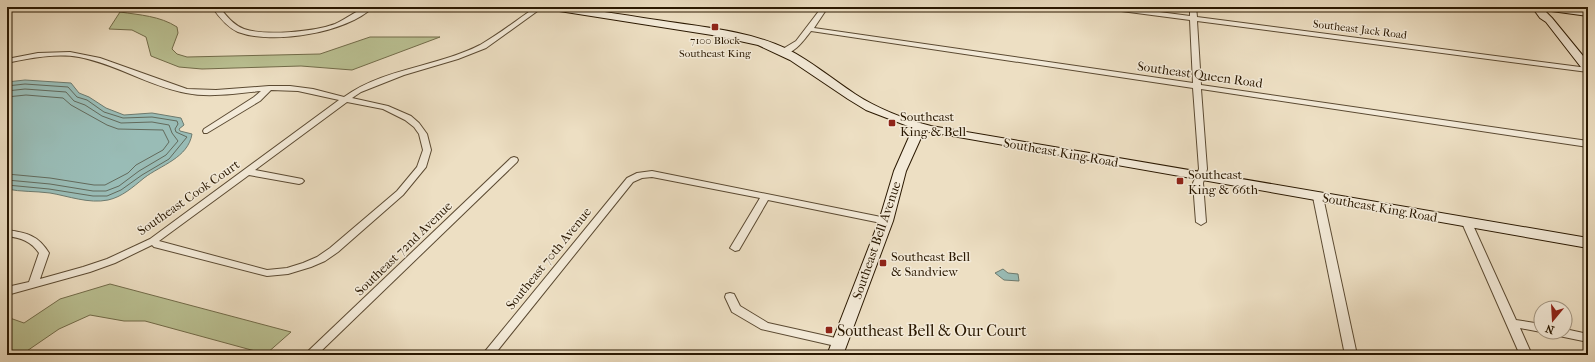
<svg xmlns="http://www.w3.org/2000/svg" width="1595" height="362" font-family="'IM FELL French Canon',serif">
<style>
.green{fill:#bac193;stroke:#726c4a}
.water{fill:#99bcb6;stroke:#6d7a6e}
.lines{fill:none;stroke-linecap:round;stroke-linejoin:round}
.shore{stroke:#626a5c;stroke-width:1}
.street-casing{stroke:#5b4a32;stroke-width:2}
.secondary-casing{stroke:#2a1801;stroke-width:2}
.street{fill:#f3ead8;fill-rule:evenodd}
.secondary{fill:#f3ead8;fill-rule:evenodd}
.poi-dot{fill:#8f2418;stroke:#f3ead8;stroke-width:1.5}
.labels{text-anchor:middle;stroke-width:3;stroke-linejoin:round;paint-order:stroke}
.far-street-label{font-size:11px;fill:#2a1801;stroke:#f3ead8}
.far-poi-label{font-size:11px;fill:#2a1801;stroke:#f3ead8}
.street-label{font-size:13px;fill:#2a1801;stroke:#f3ead8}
.poi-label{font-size:13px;fill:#2a1801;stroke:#f3ead8;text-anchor:start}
.near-poi-label{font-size:16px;fill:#2a1801;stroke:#f3ead8;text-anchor:start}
</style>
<rect width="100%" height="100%" fill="#eddfc3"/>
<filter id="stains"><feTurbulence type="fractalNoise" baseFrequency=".005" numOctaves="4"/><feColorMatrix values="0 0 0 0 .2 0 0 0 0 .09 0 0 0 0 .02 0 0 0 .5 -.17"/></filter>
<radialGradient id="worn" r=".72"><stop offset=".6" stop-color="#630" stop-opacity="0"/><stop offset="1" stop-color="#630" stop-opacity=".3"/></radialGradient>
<g class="green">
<path d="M 120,12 C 140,15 160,16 177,27 L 178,33 L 172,49 L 177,54 L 187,57 L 320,54 L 370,37 L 440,37 L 352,70 L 301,66 L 202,69 L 179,67 L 151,56 L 146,37 L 132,30 L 109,29 Z"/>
<path d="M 110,284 L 291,332 L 266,354 L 145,321 L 124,321 L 90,315 L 59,329 L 21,355 L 7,355 L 7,317 L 24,323 L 60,299 Z"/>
</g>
<g class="water">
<path d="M 25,80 L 71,83 L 79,93 L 89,97 L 106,108 L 124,115 L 152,113 L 181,118 L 184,125 L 179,129 L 180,131 L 192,134 C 188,158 161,165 144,178 C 133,187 122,197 108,200 C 89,204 68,196 50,193 C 35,191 21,192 7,189 L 7,82 Z"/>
<path d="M 1003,269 L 1008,273 L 1018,274 L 1019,281 L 1004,280 L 995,273 Z"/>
</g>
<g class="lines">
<g class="shore">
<path d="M 7,86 L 25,84 L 68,87 L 77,97 L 87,100 L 104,112 L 123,118 L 152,117 L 177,121 L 178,124 L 175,129 L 176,132 L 187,137 L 169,159 L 142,175 L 121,190 L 107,196 L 93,196 L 49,189 L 7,185"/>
<path d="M 7,91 L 25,89 L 66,92 L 74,101 L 85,105 L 102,116 L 121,123 L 152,122 L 169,125 L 172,133 L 178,141 L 166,155 L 139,171 L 119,186 L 106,191 L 93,191 L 50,184 L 7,180"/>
<path d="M 7,97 L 26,95 L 63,98 L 71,105 L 107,125 L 118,129 L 163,130 L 169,142 L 163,150 L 136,165 L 128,173 L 105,185 L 94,185 L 50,178 L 7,174"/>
</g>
<g class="street-casing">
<g id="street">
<path d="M 212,7 L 219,7 C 226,15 233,25 244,29 C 264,36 314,32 335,24 C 347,19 359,7 373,7 C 347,33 272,45 238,32 C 227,27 219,17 212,7 Z"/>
<path d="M 536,7 L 543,7 L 486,48 L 458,59 L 404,75 L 361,92 L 352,98 L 388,106 L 411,116 L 419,123 L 427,134 L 431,150 L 426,167 L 403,195 L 338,252 L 325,261 L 311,267 L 288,274 L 267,276 L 154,247 L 152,245 L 115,263 L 90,272 L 7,295 L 7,287 L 29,282 L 39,253 C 31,241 21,238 7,236 L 7,230 C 27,233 38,235 49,253 L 40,279 L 83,267 L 107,259 L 150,239 L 339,100 L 298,91 L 271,90 L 260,101 L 207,133 L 204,133 L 203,131 L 204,129 L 254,97 L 261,91 C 236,93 211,98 186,93 C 149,86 116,64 79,57 C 55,53 31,58 7,63 L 7,59 L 38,53 L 70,52 L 100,58 L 187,89 L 216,90 L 269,86 L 290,86 L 313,89 L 344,97 C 384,68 437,67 480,45 C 498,35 518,19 536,7 ZM 347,102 L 383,109 L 405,120 L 414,127 L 419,134 L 423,150 L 417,167 L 397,191 L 330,248 L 317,257 L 303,263 L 287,268 L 267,270 L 159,241 L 249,175 L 299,184 L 302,183 L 304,181 L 302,179 L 255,170 Z"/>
<path d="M 822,7 L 828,7 L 814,28 L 1193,83 L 1190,20 L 1106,9 L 1103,7 L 1121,7 L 1190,16 L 1190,7 L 1196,7 L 1197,17 L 1588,68 L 1588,72 L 1197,21 L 1201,85 L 1588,141 L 1588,147 L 1201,89 L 1207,169 L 1203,183 L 1206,222 L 1201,225 L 1196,222 L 1193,183 L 1199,169 L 1193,88 L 811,31 C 804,40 794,55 781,54 L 781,50 L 796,41 Z"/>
<path d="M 514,157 L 517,158 L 518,160 L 517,162 L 317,355 L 304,355 L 511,158 Z"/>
<path d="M 652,171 L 886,218 L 891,221 L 886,224 L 768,200 L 739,250 L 735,251 L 730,248 L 760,198 L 652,177 L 642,178 L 633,182 L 494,355 L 482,355 L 627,178 L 637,173 Z"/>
<path d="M 1318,194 L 1323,197 L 1357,355 L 1345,355 L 1313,197 Z"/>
<path d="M 1467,220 L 1472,223 L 1516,320 L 1541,324 L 1541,332 L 1520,328 L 1532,355 L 1520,355 L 1462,223 Z"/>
<path d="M 730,293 L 734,294 L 740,306 L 768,323 L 840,339 L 844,340 L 846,343 L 844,346 L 840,347 L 761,329 L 732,312 L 725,297 L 726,294 Z"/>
<path d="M 1565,329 L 1588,334 L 1588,342 L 1559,336 L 1555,335 L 1553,332 L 1565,332 Z"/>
</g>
</g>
<g class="secondary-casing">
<g id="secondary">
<path d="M 548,7 C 585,7 621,15 657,20 C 700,27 747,30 787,49 C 811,61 832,79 855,94 C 878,109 904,119 931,126 L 1588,238 L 1588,248 L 924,131 L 906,171 L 893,221 L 843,355 L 827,355 L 879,221 L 894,171 L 913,128 L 866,110 L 848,99 L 790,60 L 758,45 L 712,35 L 553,10 Z"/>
<path d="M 1532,7 L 1562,7 L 1588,10 L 1588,16 L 1544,10 L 1552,18 L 1588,62 L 1588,72 L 1584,71 L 1546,22 L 1540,18 Z"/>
</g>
</g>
<use href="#street" class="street"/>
<use href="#secondary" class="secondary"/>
</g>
<g class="poi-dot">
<rect x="711" y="23" width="8" height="8" rx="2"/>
<rect x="888" y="119" width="8" height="8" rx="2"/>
<rect x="1176" y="177" width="8" height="8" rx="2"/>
<rect x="879" y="259" width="8" height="8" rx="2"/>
<rect x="825" y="326" width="8" height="8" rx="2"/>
</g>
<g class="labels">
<g class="far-street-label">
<text transform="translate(1360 29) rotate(7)" y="4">Southeast Jack Road</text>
</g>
<g class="far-poi-label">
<text x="715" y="44">7100 Block<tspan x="715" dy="13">Southeast King</tspan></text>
</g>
<g class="street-label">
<text transform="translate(1200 74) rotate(8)" y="5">Southeast Queen Road</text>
<text transform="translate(1061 152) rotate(10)" y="5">Southeast King Road</text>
<text transform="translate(188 197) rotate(-35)" y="5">Southeast Cook Court</text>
<text transform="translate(1380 207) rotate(10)" y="5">Southeast King Road</text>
<text transform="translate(876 240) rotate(-71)" y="5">Southeast Bell Avenue</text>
<text transform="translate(403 248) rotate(-44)" y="5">Southeast 72nd Avenue</text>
<text transform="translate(548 258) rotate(-51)" y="5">Southeast 70th Avenue</text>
</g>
<g class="poi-label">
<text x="900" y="121">Southeast<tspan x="900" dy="15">King &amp; Bell</tspan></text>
<text x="1188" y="179">Southeast<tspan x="1188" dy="15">King &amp; 66th</tspan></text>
<text x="891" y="261">Southeast Bell<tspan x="891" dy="15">&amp; Sandview</tspan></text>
</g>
<g class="near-poi-label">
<text x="837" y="336">Southeast Bell &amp; Our Court</text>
</g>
</g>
<rect width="1595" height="362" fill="none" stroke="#eddfc3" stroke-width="24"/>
<rect x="8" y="8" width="1579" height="346" fill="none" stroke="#2a1801" stroke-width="2"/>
<rect x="12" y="12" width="1571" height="338" fill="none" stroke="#2a1801"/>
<g transform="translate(1553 320) rotate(198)"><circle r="19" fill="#f3ead8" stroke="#a39682"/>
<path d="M0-3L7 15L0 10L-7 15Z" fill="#8f2418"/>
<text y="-6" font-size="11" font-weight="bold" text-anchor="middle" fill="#2a1801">N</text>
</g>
<rect width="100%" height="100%" filter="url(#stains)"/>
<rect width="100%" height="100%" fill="url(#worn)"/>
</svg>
